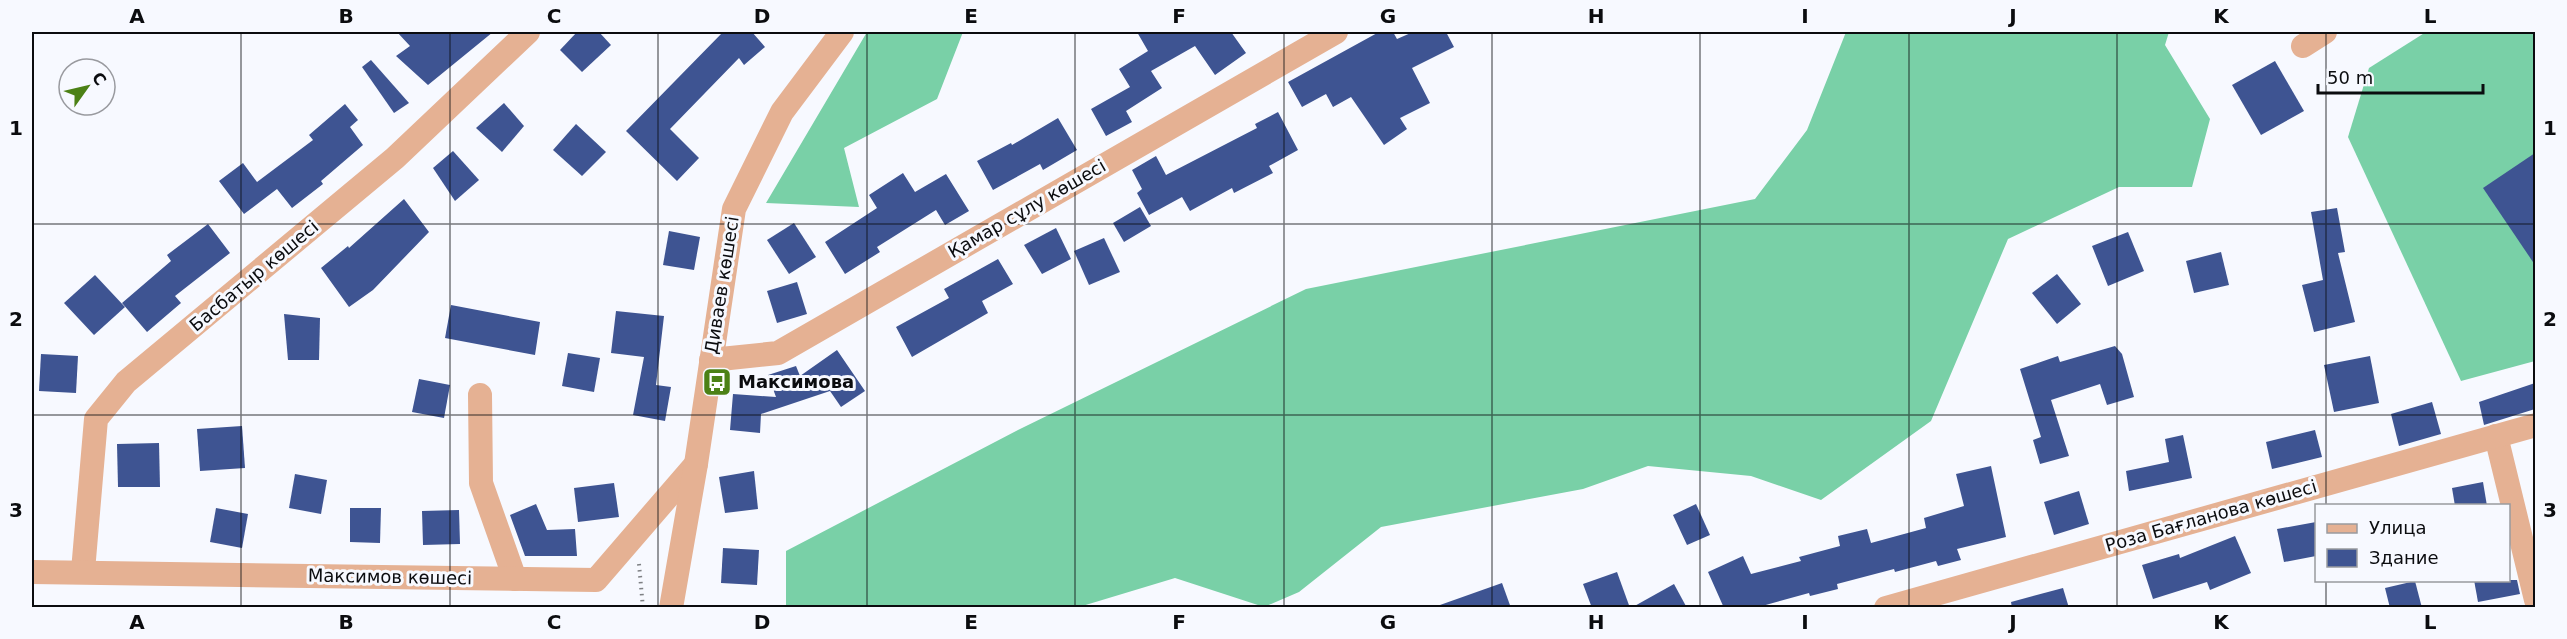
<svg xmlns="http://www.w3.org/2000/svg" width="2567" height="639" font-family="'DejaVu Sans',sans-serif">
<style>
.forest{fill:#79d0a7}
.building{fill:#3e5492}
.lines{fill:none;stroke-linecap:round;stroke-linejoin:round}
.path{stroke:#7e8084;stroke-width:4;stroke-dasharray:1.5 4.5;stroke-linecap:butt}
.minor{stroke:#e5b193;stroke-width:24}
.grid{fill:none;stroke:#0b0c0f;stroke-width:1.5;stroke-opacity:0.55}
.labels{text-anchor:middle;stroke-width:6;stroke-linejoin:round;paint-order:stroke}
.street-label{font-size:18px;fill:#0b0c0f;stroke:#f7f9ff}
.poi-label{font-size:18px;font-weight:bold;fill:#0b0c0f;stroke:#f7f9ff;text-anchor:start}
.neatline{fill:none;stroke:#0b0c0f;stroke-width:2}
.grid-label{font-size:20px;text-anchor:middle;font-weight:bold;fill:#0b0c0f}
</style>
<rect width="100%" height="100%" fill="#f7f9ff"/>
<g class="forest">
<path d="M 867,32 L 963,32 L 937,99 L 844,148 L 859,207 L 766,203 Z"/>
<path d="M 1846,32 L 2169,32 L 2165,45 L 2210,119 L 2192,187 L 2119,187 L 2008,239 L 1931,421 L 1821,500 L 1751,476 L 1648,466 L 1583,489 L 1381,527 L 1299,592 L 1264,607 L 1175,578 L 1079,607 L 786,607 L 786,551 L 1020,429 L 1306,289 L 1755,199 L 1807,130 Z"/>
<path d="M 2426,32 L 2535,32 L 2535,361 L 2461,381 L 2348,137 L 2369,68 Z"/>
</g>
<g class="building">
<path d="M 397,32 L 493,32 L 428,85 L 396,56 L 410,46 Z"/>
<path d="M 577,32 L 599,32 L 611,45 L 582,72 L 560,50 Z"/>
<path d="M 723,32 L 752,32 L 765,47 L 744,65 L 739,58 L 670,129 L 699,158 L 677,181 L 626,131 Z"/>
<path d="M 1137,32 L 1231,32 L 1246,53 L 1215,75 L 1195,46 L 1151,71 L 1162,88 L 1126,111 L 1132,122 L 1106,136 L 1091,109 L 1130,87 L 1119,69 L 1148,51 Z"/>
<path d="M 1379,32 L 1393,32 L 1397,39 L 1413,32 L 1446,32 L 1454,47 L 1412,68 L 1430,103 L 1400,118 L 1407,129 L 1384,145 L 1351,97 L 1333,107 L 1326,94 L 1302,107 L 1288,82 Z"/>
<path d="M 371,60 L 409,103 L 394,113 L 362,67 Z"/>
<path d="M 2275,61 L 2304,111 L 2261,135 L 2232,85 Z"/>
<path d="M 504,103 L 524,126 L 502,152 L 476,128 Z"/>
<path d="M 345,104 L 358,120 L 350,127 L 363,145 L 321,181 L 323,184 L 292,208 L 277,189 L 244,214 L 219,181 L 243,163 L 257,182 L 313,140 L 309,135 Z"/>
<path d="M 1278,112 L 1298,150 L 1269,166 L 1273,173 L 1234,193 L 1232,188 L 1190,211 L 1182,197 L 1149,215 L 1137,193 L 1142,189 L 1132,170 L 1156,156 L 1166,175 L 1257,128 L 1255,124 Z"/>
<path d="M 1058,118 L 1077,150 L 1043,170 L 1040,164 L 993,190 L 977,161 L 1011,143 L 1012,145 Z"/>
<path d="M 576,124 L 606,152 L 582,176 L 553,150 Z"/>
<path d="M 453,151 L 479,180 L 455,201 L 433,168 Z"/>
<path d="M 2535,153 L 2535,265 L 2483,188 Z"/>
<path d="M 903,173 L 915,192 L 946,174 L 969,211 L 945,225 L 936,210 L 877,247 L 880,252 L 845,274 L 825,242 L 877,208 L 869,195 Z"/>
<path d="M 404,199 L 429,232 L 373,290 L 349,307 L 321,268 L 348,246 L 349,248 Z"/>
<path d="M 1140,207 L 1151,226 L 1124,242 L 1113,223 Z"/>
<path d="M 2337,208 L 2345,252 L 2338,253 L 2355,322 L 2314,332 L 2302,285 L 2323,280 L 2311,212 Z"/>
<path d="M 794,223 L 816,257 L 789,274 L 767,240 Z"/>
<path d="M 208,224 L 230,253 L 175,296 L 181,303 L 147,332 L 122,303 L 171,261 L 167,255 Z"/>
<path d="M 1056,228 L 1071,259 L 1042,274 L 1024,245 Z"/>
<path d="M 669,231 L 700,237 L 694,270 L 663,265 Z"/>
<path d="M 2128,232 L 2144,271 L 2108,286 L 2092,246 Z"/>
<path d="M 1104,238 L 1120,272 L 1089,285 L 1074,251 Z"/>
<path d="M 2221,252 L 2229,285 L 2194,293 L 2186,261 Z"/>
<path d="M 998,259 L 1013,284 L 982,301 L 988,313 L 912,357 L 896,327 L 949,298 L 944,289 Z"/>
<path d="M 2057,274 L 2081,304 L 2057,324 L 2032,293 Z"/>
<path d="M 95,275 L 125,307 L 94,335 L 64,303 Z"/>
<path d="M 797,282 L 807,314 L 777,323 L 767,291 Z"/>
<path d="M 451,305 L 540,322 L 535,355 L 445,338 Z"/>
<path d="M 616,311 L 664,316 L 656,385 L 671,387 L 665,421 L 633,415 L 644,357 L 611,353 Z"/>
<path d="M 284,314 L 320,318 L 319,360 L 288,360 Z"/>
<path d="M 2115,346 L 2122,354 L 2134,397 L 2107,405 L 2100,384 L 2051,400 L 2069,456 L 2040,464 L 2033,440 L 2041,437 L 2020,369 L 2058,356 L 2060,362 Z"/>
<path d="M 837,350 L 865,391 L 841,407 L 830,391 L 761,414 L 760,433 L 730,430 L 733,394 L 776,397 L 768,375 L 796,366 L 800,376 Z"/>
<path d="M 568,353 L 600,358 L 594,392 L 562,386 Z"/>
<path d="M 41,354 L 78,356 L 76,393 L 39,391 Z"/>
<path d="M 2370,356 L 2379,403 L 2334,412 L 2324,365 Z"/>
<path d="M 419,379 L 450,385 L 444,418 L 412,412 Z"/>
<path d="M 2535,383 L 2535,409 L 2484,425 L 2479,402 Z"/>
<path d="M 2432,402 L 2441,434 L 2399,446 L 2391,414 Z"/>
<path d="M 242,426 L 245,468 L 200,471 L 197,429 Z"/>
<path d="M 2315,430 L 2322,457 L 2272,469 L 2266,442 Z"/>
<path d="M 2183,435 L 2192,478 L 2129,491 L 2126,471 L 2169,462 L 2165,439 Z"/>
<path d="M 159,443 L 160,487 L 118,487 L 117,444 Z"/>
<path d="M 1991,466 L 2006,537 L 1957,549 L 1961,560 L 1938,566 L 1936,561 L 1895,572 L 1894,569 L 1837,584 L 1838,589 L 1810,596 L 1809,593 L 1755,608 L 1724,608 L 1708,572 L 1743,556 L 1751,574 L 1801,561 L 1799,557 L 1840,546 L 1838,536 L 1867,529 L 1871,543 L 1926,528 L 1924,518 L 1964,506 L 1956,474 Z"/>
<path d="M 754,471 L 758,509 L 725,513 L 719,477 Z"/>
<path d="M 295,474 L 327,480 L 321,514 L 289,508 Z"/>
<path d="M 2483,482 L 2487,506 L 2455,506 L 2452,488 Z"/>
<path d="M 614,483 L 619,517 L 578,522 L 574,488 Z"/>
<path d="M 2079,491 L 2089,524 L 2054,535 L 2044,502 Z"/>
<path d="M 536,504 L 547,530 L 575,529 L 577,556 L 525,556 L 510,515 Z"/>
<path d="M 1696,504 L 1710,535 L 1687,545 L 1673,515 Z"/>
<path d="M 216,508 L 248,514 L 242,548 L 210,542 Z"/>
<path d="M 350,508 L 381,508 L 380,543 L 350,542 Z"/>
<path d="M 459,510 L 460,544 L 423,545 L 422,511 Z"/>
<path d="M 2316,522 L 2316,556 L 2284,562 L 2277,529 Z"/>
<path d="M 2235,536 L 2251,573 L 2210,590 L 2207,582 L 2153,599 L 2142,565 L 2179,554 L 2180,558 Z"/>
<path d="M 723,548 L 759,550 L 757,585 L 721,583 Z"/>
<path d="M 1617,572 L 1630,608 L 1592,608 L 1583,584 Z"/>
<path d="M 2474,580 L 2517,580 L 2520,594 L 2478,602 Z"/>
<path d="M 2415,581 L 2422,608 L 2390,608 L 2385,588 Z"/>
<path d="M 1502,583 L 1511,608 L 1441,608 L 1440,605 Z"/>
<path d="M 1674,584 L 1687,608 L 1631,608 Z"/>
<path d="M 2063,588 L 2069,608 L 2012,608 L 2011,602 Z"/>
</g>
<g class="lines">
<path class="path" d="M 639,564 L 643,608"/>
<g class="minor">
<path d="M 2303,46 L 2325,32"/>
<path d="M 711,360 L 778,353 L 1336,32"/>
<path d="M 480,395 L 481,483 L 515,579"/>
<path d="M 2496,436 L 2536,600"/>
<path d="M 83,571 L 96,419 L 126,382 L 395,158 L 528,32"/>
<path d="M 32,572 L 596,580 L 696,464"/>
<path d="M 671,608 L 696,464 L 734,209 L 782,112 L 842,32"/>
<path d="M 1886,608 L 2536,425"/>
</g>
</g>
<path class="grid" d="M 241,32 L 241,608M 450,32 L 450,608M 658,32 L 658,608M 867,32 L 867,608M 1075,32 L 1075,608M 1284,32 L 1284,608M 1492,32 L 1492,608M 1700,32 L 1700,608M 1909,32 L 1909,608M 2117,32 L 2117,608M 2326,32 L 2326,506M 32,224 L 2536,224M 32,415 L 2536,415M 2326,580 L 2326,608"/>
<defs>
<g id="bus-square" transform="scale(1.5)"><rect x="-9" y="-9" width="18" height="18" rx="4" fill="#4c8116" stroke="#f7f9ff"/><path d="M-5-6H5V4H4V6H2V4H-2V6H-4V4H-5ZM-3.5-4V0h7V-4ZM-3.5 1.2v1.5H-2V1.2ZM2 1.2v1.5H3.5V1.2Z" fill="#fff"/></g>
</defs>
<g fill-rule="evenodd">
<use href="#bus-square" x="717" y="382"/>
</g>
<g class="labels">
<g class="street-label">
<text transform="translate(1027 209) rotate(-30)" y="6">Қамар сұлу көшесі</text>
<text transform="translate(254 276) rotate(-40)" y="6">Басбатыр көшесі</text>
<text transform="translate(722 285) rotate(-81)" y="6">Диваев көшесі</text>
<text transform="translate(2211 516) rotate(-16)" y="6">Роза Бағланова көшесі</text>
<text transform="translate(390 577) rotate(1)" y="6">Максимов көшесі</text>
</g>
<g class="poi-label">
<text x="738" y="388">Максимова</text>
</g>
</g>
<rect width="2567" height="639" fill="none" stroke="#f7f9ff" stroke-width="66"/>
<rect x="2315" y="504" width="195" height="78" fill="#f7f9ff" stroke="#999a9f" stroke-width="1.5"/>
<rect x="2327" y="524" width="30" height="9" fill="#e5b193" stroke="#999a9f" stroke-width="1.5"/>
<text x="2369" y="534" font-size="18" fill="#0b0c0f">Улица</text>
<rect x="2327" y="549" width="30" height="18" fill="#3e5492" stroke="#999a9f" stroke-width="1.5"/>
<text x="2369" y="564" font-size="18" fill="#0b0c0f">Здание</text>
<g transform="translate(87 87) rotate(56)"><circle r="28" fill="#f7f9ff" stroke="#999a9f" stroke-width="1.5"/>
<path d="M0-4.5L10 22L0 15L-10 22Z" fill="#4c8116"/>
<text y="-9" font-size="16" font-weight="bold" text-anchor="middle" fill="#0b0c0f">С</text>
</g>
<path d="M2318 84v9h165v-9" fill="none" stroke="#0b0c0f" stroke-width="3"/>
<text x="2327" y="84" font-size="18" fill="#0b0c0f" stroke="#f7f9ff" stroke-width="4.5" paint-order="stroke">50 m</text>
<rect x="33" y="33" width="2501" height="573" class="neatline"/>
<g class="grid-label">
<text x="137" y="23">A</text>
<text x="346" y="23">B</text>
<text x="554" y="23">C</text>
<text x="762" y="23">D</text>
<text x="971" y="23">E</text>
<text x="1179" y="23">F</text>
<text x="1388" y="23">G</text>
<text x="1596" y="23">H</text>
<text x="1805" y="23">I</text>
<text x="2013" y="23">J</text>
<text x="2221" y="23">K</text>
<text x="2430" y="23">L</text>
<text x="16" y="135">1</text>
<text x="2550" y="135">1</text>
<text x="16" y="326">2</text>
<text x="2550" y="326">2</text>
<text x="16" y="517">3</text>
<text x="2550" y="517">3</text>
<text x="137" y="629">A</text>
<text x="346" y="629">B</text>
<text x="554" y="629">C</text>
<text x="762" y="629">D</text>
<text x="971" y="629">E</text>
<text x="1179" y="629">F</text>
<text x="1388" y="629">G</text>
<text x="1596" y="629">H</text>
<text x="1805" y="629">I</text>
<text x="2013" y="629">J</text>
<text x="2221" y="629">K</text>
<text x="2430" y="629">L</text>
</g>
</svg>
